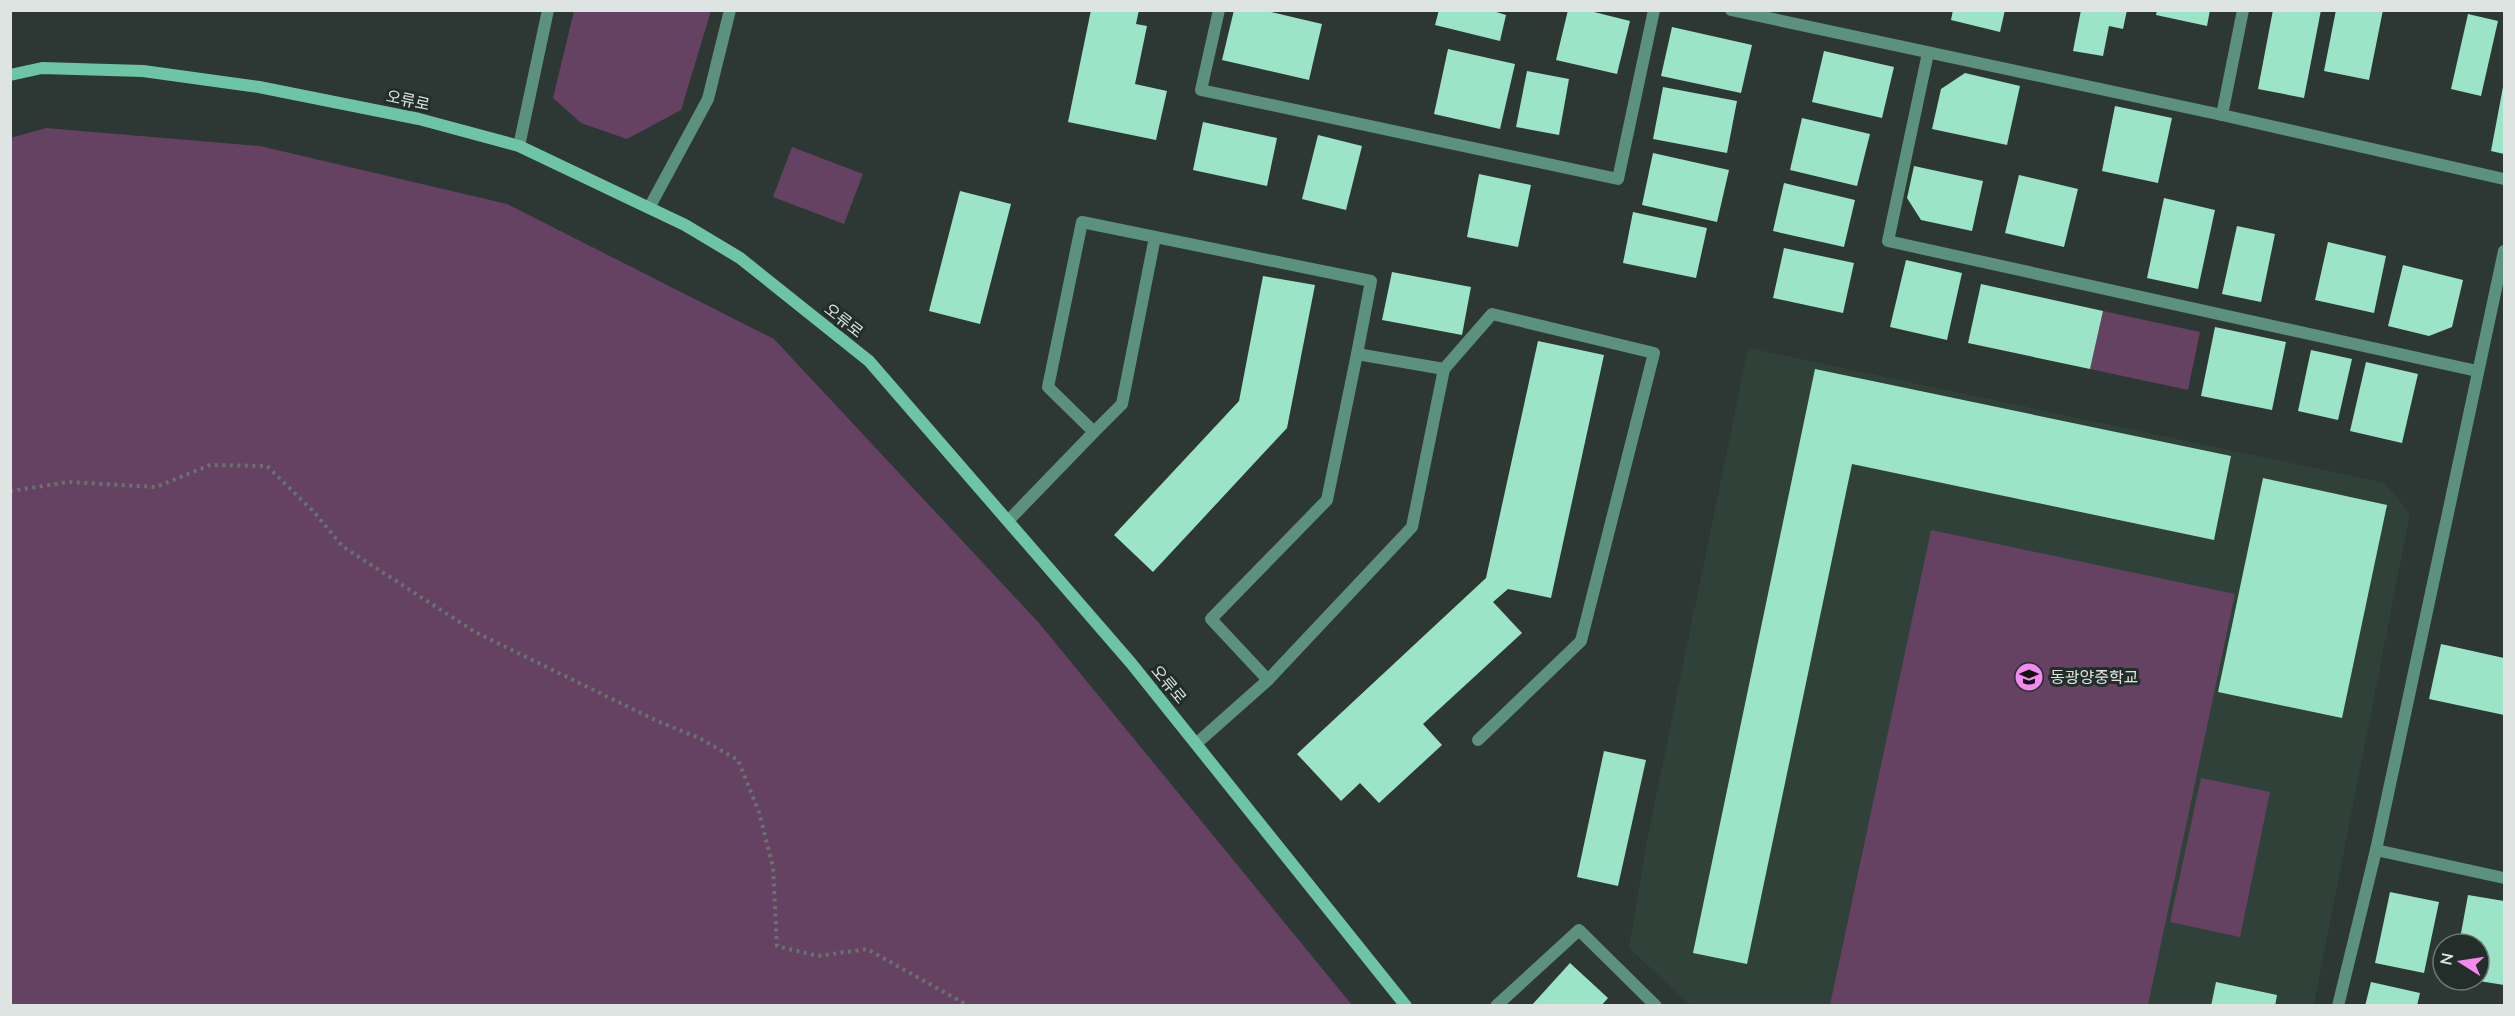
<svg xmlns="http://www.w3.org/2000/svg" width="2515" height="1016" font-family="'Nunito Sans','Noto Sans KR',sans-serif">
<style>
.built{fill:#30413a}
.green{fill:#654262}
.building{fill:#9ce4c8}
.lines{fill:none;stroke-linecap:round;stroke-linejoin:round}
.path{stroke:#69726e;stroke-width:4;stroke-dasharray:3 4.5;stroke-linecap:butt}
.street{stroke:#5c917d;stroke-width:12}
.secondary{stroke:#6ec5a5;stroke-width:12}
.labels{text-anchor:middle;stroke-width:6;stroke-linejoin:round;paint-order:stroke}
.street-label{font-size:16px;fill:#dde4e1;stroke:#232d29}
.poi-label{font-size:16px;fill:#dde4e1;stroke:#232d29;text-anchor:start}
</style>
<rect width="100%" height="100%" fill="#2d3733"/>
<path class="built" d="M 1748,348 L 2385,483 L 2410,514 L 2314,1005 L 1690,1005 L 1629,948 L 1647,840 Z"/>
<g class="green">
<path d="M 574,11 L 711,11 L 681,110 L 627,139 L 581,123 L 553,98 Z"/>
<path d="M 46,128 L 260,146 L 507,204 L 774,339 L 1039,623 L 1352,1005 L 11,1005 L 10,138 Z"/>
<path d="M 792,147 L 863,174 L 844,224 L 773,197 Z"/>
<path d="M 2103,311 L 2200,332 L 2188,390 L 2090,369 Z"/>
<path d="M 1931,530 L 2235,594 L 2148,1005 L 1830,1005 Z"/>
<path d="M 2201,778 L 2270,792 L 2240,937 L 2170,922 Z"/>
</g>
<g class="building">
<path d="M 1091,10 L 1139,10 L 1136,24 L 1147,26 L 1135,84 L 1167,91 L 1156,140 L 1068,122 Z"/>
<path d="M 1234,10 L 1263,10 L 1322,24 L 1309,80 L 1222,60 Z"/>
<path d="M 1439,10 L 1490,10 L 1506,15 L 1500,41 L 1435,25 Z"/>
<path d="M 1568,10 L 1586,10 L 1630,21 L 1617,74 L 1556,60 Z"/>
<path d="M 1953,10 L 2005,10 L 2000,32 L 1951,20 Z"/>
<path d="M 2081,10 L 2127,10 L 2123,29 L 2109,26 L 2103,56 L 2073,51 Z"/>
<path d="M 2157,10 L 2210,10 L 2207,26 L 2156,15 Z"/>
<path d="M 2273,10 L 2321,10 L 2304,98 L 2258,89 Z"/>
<path d="M 2336,10 L 2383,10 L 2369,80 L 2324,71 Z"/>
<path d="M 2468,14 L 2498,21 L 2481,96 L 2451,89 Z"/>
<path d="M 1672,27 L 1752,45 L 1741,93 L 1661,76 Z"/>
<path d="M 1448,49 L 1515,64 L 1500,129 L 1434,114 Z"/>
<path d="M 1824,51 L 1894,67 L 1882,118 L 1812,102 Z"/>
<path d="M 1527,71 L 1569,79 L 1559,135 L 1516,127 Z"/>
<path d="M 1965,73 L 2020,86 L 2007,145 L 1932,129 L 1941,89 Z"/>
<path d="M 1663,87 L 1737,101 L 1727,153 L 1653,139 Z"/>
<path d="M 2503,87 L 2504,87 L 2504,154 L 2491,151 Z"/>
<path d="M 2115,106 L 2172,118 L 2158,183 L 2102,171 Z"/>
<path d="M 1802,118 L 1870,134 L 1857,186 L 1790,170 Z"/>
<path d="M 1203,122 L 1277,138 L 1267,186 L 1193,170 Z"/>
<path d="M 1318,135 L 1362,146 L 1346,210 L 1302,199 Z"/>
<path d="M 1653,153 L 1729,170 L 1717,222 L 1642,205 Z"/>
<path d="M 1914,166 L 1983,181 L 1972,231 L 1921,220 L 1907,198 Z"/>
<path d="M 1479,174 L 1531,185 L 1518,247 L 1467,237 Z"/>
<path d="M 2019,175 L 2078,189 L 2064,247 L 2005,233 Z"/>
<path d="M 1784,183 L 1855,200 L 1844,247 L 1773,231 Z"/>
<path d="M 960,191 L 1011,204 L 980,324 L 929,311 Z"/>
<path d="M 2164,198 L 2215,210 L 2198,289 L 2147,278 Z"/>
<path d="M 1633,212 L 1707,228 L 1696,278 L 1623,263 Z"/>
<path d="M 2237,226 L 2275,234 L 2261,302 L 2222,294 Z"/>
<path d="M 2328,242 L 2386,256 L 2374,313 L 2315,300 Z"/>
<path d="M 1784,248 L 1854,263 L 1843,313 L 1773,298 Z"/>
<path d="M 1906,260 L 1962,273 L 1947,340 L 1890,327 Z"/>
<path d="M 2403,265 L 2463,280 L 2452,327 L 2429,336 L 2388,326 Z"/>
<path d="M 1392,272 L 1471,287 L 1462,335 L 1382,320 Z"/>
<path d="M 1263,276 L 1315,285 L 1287,428 L 1153,572 L 1114,535 L 1239,401 Z"/>
<path d="M 1981,284 L 2103,311 L 2090,369 L 1968,343 Z"/>
<path d="M 2215,327 L 2286,342 L 2272,410 L 2201,396 Z"/>
<path d="M 1538,341 L 1604,355 L 1551,598 L 1508,589 L 1493,602 L 1522,633 L 1423,724 L 1442,745 L 1379,803 L 1360,783 L 1341,801 L 1297,754 L 1486,578 Z"/>
<path d="M 2311,350 L 2352,359 L 2338,420 L 2298,411 Z"/>
<path d="M 2366,362 L 2418,374 L 2402,443 L 2350,431 Z"/>
<path d="M 1815,369 L 2231,456 L 2214,540 L 1852,464 L 1747,964 L 1693,953 Z"/>
<path d="M 2263,478 L 2387,505 L 2342,718 L 2218,692 Z"/>
<path d="M 2441,644 L 2504,658 L 2504,715 L 2429,699 Z"/>
<path d="M 1604,751 L 1646,760 L 1618,886 L 1577,877 Z"/>
<path d="M 2390,892 L 2439,902 L 2424,973 L 2375,963 Z"/>
<path d="M 2468,895 L 2504,901 L 2504,985 L 2479,981 L 2479,944 L 2459,944 Z"/>
<path d="M 1570,963 L 1608,998 L 1601,1006 L 1531,1006 Z"/>
<path d="M 2216,982 L 2277,995 L 2275,1006 L 2211,1006 Z"/>
<path d="M 2371,982 L 2420,993 L 2417,1006 L 2365,1006 Z"/>
</g>
<g class="lines">
<path class="path" d="M 10,491 L 69,482 L 156,487 L 210,465 L 267,466 L 314,512 L 342,546 L 475,632 L 655,720 L 699,738 L 738,760 L 759,812 L 773,867 L 777,946 L 818,956 L 867,949 L 969,1006"/>
<g class="street">
<path d="M 1219,10 L 1201,90 L 1618,179 L 1654,10"/>
<path d="M 1731,10 L 2222,115 L 2504,179"/>
<path d="M 1928,53 L 1888,241 L 2477,371"/>
<path d="M 2222,115 L 2243,10"/>
<path d="M 519,146 L 548,10"/>
<path d="M 649,208 L 708,99 L 730,10"/>
<path d="M 1444,369 L 1492,314 L 1654,353 L 1581,641 L 1478,740"/>
<path d="M 1094,432 L 1122,404 L 1155,237"/>
<path d="M 1008,521 L 1094,432 L 1048,387 L 1082,222 L 1371,281 L 1357,354"/>
<path d="M 1197,743 L 1268,680 L 1412,527 L 1444,369 L 1357,354 L 1327,500 L 1211,619 L 1268,680"/>
<path d="M 2376,850 L 2504,251"/>
<path d="M 1496,1006 L 1579,930 L 1656,1006"/>
<path d="M 2338,1006 L 2376,850 L 2504,878"/>
</g>
<path class="secondary" d="M 10,75 L 42,68 L 143,71 L 259,87 L 419,119 L 519,146 L 685,225 L 740,258 L 869,361 L 1131,663 L 1406,1006"/>
</g>
<defs>
<g id="school-disc" transform="scale(1.5)"><circle r="9.5" fill="#f589ef" stroke="#232d29"/><path d="M0-5L7-2L0 1L-7-2ZM-4 1L0 2.5L4 1V4Q0 6-4 4Z" fill="#111"/></g>
</defs>
<g fill-rule="evenodd">
<use href="#school-disc" x="2029" y="677"/>
</g>
<g class="labels">
<g class="street-label">
<text transform="translate(408 100) rotate(12)" y="6">오류로</text>
<text transform="translate(844 320) rotate(38)" y="6">오류로</text>
<text transform="translate(1169 684) rotate(50)" y="6">오류로</text>
</g>
<g class="poi-label">
<text x="2050" y="683">동광양중학교</text>
</g>
</g>
<rect width="2515" height="1016" fill="none" stroke="#dde4e1" stroke-width="24"/>
<g transform="translate(2461 962) rotate(282)"><circle r="28" fill="#232d29" stroke="#6d7673" stroke-width="1.5"/>
<path d="M0-4.5L10 22L0 15L-10 22Z" fill="#f589ef"/>
<text y="-9" font-size="16" font-weight="bold" text-anchor="middle" fill="#dde4e1">N</text>
</g>
</svg>
